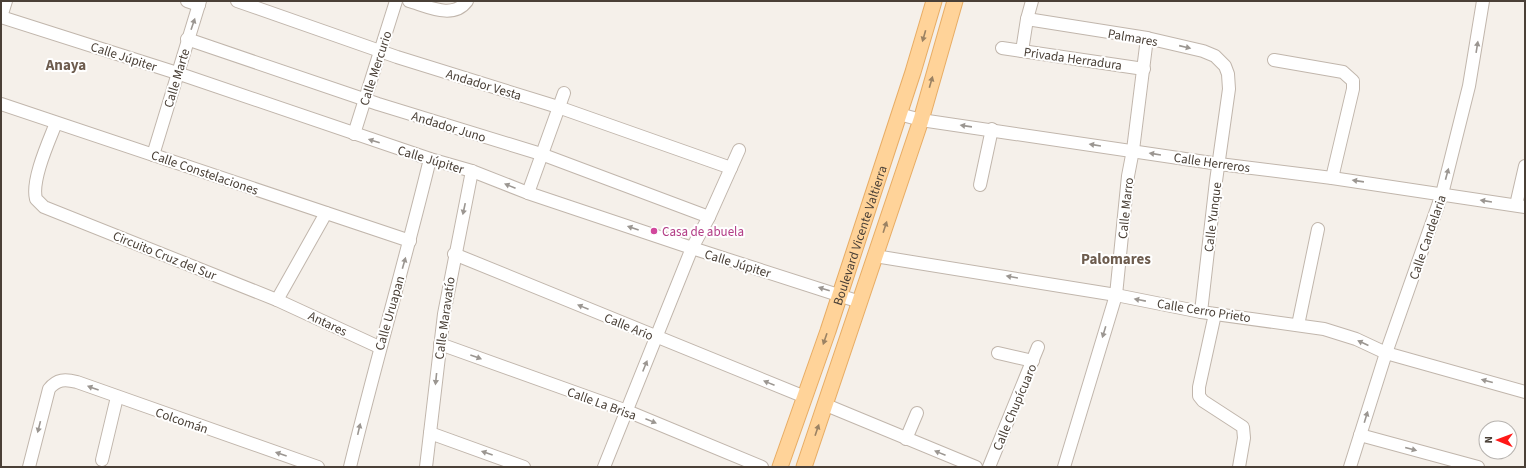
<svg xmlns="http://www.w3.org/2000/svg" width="1526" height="468" font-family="'Source Sans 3',sans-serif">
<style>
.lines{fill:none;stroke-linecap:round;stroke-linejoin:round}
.minor-casing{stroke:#c1b6ac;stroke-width:14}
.major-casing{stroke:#e8ad65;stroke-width:17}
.minor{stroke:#fff;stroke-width:12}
.major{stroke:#ffd399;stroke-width:15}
.oneway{fill:#9b9691}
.oneway2{fill:#9b8263}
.hotel-dot{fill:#d1479c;stroke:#fff;stroke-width:1.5}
.labels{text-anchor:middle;stroke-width:4;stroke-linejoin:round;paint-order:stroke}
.street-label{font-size:13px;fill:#4a4037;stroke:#fff}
.hotel-label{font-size:13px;fill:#b23c85;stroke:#fff;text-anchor:start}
.quarter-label{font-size:15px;font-weight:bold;fill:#6d5c4e;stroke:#fff}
</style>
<rect width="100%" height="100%" fill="#f5f0ea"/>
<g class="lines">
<g class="minor-casing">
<g id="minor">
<path d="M 187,1 L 199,5"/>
<path d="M 237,1 L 397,57 L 558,107 L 731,168"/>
<path d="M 409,1 C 427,6 453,20 467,1"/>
<path d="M 1,17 L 177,73 L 430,159 L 472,171 L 528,193 L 692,248 L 860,302"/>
<path d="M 1,17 L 6,1"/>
<path d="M 1027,19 L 1147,38 L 1203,51 L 1215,56 L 1225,66 L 1228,74 L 1229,89 L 1216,181 L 1201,312"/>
<path d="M 187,39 L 378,104 L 541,154 L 709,217"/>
<path d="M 1002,48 L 1144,69"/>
<path d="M 1022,51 L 1027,19 L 1032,1"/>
<path d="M 1274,60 L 1343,72 L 1353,81 L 1353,89 L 1332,178"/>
<path d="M 1,104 L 410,241"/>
<path d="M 899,114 L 921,120 L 1219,164 L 1332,178 L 1525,207"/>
<path d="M 56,123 C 49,141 31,180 36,199 L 44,207 L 277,300 L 379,347"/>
<path d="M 354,134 L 396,1"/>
<path d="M 153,155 L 200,1"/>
<path d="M 980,185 L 992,129"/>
<path d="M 528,193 L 564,93"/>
<path d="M 1516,205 L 1525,166"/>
<path d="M 454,254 L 805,397"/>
<path d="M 875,256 L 1116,295 L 1201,312 L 1324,329 L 1356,339 L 1386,353 L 1525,392"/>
<path d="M 277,300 L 326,213"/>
<path d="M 1215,314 L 1199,387 L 1199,396 L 1203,401 L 1243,427 L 1244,438 L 1239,467"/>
<path d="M 1298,325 L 1318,229"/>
<path d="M 440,344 L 627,411 L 762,467"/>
<path d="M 998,353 L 1033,361"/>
<path d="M 826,405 L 976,467"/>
<path d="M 430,433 L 524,467"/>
<path d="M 1360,435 L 1478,467"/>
<path d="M 906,439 L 917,413"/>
<path d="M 102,460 L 117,397"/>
<path d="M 29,467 L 49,389 C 57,379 65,379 77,382 L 318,467"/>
<path d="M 350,467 C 375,364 405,262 430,159"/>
<path d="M 426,467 L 444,314 L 472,171"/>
<path d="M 604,467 L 692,248 L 709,217 L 739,150"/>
<path d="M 989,467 L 1038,347"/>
<path d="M 1064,467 L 1116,295 L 1128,176 L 1133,150 L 1147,38"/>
<path d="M 1350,467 L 1386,353 L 1442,194 L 1469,86 L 1483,1"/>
</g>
</g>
<g class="major-casing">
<g id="major">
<path id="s1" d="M 780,467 L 828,331 L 913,72 L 934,1"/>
<path d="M 804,467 L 921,120 L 955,1"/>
</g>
</g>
<use href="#minor" class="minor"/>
<use href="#major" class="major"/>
</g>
<defs><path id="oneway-solid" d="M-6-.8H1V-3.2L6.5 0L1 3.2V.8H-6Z"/></defs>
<g class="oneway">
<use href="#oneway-solid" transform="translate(193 24) rotate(-71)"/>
<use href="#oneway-solid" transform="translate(1185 47) rotate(13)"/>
<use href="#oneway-solid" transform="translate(1477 47) rotate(-81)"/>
<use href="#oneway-solid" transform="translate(966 126) rotate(-172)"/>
<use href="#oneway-solid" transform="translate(374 141) rotate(-162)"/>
<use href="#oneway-solid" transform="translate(1095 145) rotate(-171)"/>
<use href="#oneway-solid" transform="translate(1155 154) rotate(-171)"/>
<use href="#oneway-solid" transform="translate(1447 174) rotate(-75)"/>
<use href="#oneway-solid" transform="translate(1358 181) rotate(-172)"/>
<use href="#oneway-solid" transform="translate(510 186) rotate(-158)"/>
<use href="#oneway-solid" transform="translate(1486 201) rotate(-171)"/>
<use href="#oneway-solid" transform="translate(464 209) rotate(102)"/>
<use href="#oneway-solid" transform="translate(633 228) rotate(-161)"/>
<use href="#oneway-solid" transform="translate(404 263) rotate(-74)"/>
<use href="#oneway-solid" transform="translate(1012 277) rotate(-170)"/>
<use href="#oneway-solid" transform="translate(824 289) rotate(-163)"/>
<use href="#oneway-solid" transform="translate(1140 300) rotate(-169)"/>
<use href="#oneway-solid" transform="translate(583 307) rotate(-158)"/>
<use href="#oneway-solid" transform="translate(1104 332) rotate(107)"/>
<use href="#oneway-solid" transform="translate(1363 343) rotate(-155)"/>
<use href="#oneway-solid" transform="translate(476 357) rotate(20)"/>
<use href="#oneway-solid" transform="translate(645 366) rotate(-68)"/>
<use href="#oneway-solid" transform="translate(436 379) rotate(96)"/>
<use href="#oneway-solid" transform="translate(1487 381) rotate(-165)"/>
<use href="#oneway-solid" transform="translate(769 383) rotate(-158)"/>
<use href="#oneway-solid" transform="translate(93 388) rotate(-160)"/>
<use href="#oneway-solid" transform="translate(1366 417) rotate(-73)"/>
<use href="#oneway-solid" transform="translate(651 421) rotate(22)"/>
<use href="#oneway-solid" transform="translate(39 427) rotate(104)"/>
<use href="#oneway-solid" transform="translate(359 429) rotate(-77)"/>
<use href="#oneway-solid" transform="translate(1411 449) rotate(15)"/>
<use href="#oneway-solid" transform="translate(487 453) rotate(-161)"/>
<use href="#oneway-solid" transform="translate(940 453) rotate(-158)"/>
<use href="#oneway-solid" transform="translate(281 454) rotate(-161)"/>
</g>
<g class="oneway2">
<use href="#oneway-solid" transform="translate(924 36) rotate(106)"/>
<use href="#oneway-solid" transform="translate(931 82) rotate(-74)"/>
<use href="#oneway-solid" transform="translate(885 227) rotate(-72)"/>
<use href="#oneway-solid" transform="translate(825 339) rotate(109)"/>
<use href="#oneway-solid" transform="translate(817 430) rotate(-71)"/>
</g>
<circle class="hotel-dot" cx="654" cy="231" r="4"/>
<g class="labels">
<g class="street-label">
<text transform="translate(1133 37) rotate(10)" y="5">Palmares</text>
<text transform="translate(124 56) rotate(18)" y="5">Calle Júpiter</text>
<text transform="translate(1073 58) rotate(8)" y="5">Privada Herradura</text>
<text transform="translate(375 68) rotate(-72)" y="5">Calle Mercurio</text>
<text transform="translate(176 78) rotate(-73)" y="5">Calle Marte</text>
<text transform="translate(484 84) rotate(17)" y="5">Andador Vesta</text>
<text transform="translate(449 126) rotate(17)" y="5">Andador Juno</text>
<text transform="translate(431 159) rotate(17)" y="5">Calle Júpiter</text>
<text transform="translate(1212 162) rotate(8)" y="5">Calle Herreros</text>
<text transform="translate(205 172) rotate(19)" y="5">Calle Constelaciones</text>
<text transform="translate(1125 208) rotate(-84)" y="5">Calle Marro</text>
<text transform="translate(1212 217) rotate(-83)" y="5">Calle Yunque</text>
<text dy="5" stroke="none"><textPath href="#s1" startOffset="245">Boulevard Vicente Valtierra</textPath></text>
<text transform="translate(1427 237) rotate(-71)" y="5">Calle Candelaria</text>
<text transform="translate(165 255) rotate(22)" y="5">Circuito Cruz del Sur</text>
<text transform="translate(738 263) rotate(17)" y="5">Calle Júpiter</text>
<text transform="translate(1204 310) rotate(9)" y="5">Calle Cerro Prieto</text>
<text transform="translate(389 313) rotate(-74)" y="5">Calle Uruapan</text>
<text transform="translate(444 318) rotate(-82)" y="5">Calle Maravatío</text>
<text transform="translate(328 323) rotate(25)" y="5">Antares</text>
<text transform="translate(629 326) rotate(22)" y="5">Calle Ario</text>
<text transform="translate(602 403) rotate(20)" y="5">Calle La Brisa</text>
<text transform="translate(1014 407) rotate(-67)" y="5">Calle Chupícuaro</text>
<text transform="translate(182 420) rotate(19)" y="5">Colcomán</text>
</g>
<g class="hotel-label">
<text x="662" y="236">Casa de abuela</text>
</g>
<g class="quarter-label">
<text x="66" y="70">Anaya</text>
<text x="1116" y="264">Palomares</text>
</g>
</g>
<rect width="1526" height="468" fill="none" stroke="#4a4037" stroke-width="4"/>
<g transform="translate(1498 440) rotate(271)"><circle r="19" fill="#ffffff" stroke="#b7b3af"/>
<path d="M0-3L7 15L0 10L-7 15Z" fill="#ff1817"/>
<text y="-6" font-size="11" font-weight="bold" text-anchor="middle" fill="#4a4037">N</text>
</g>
</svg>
